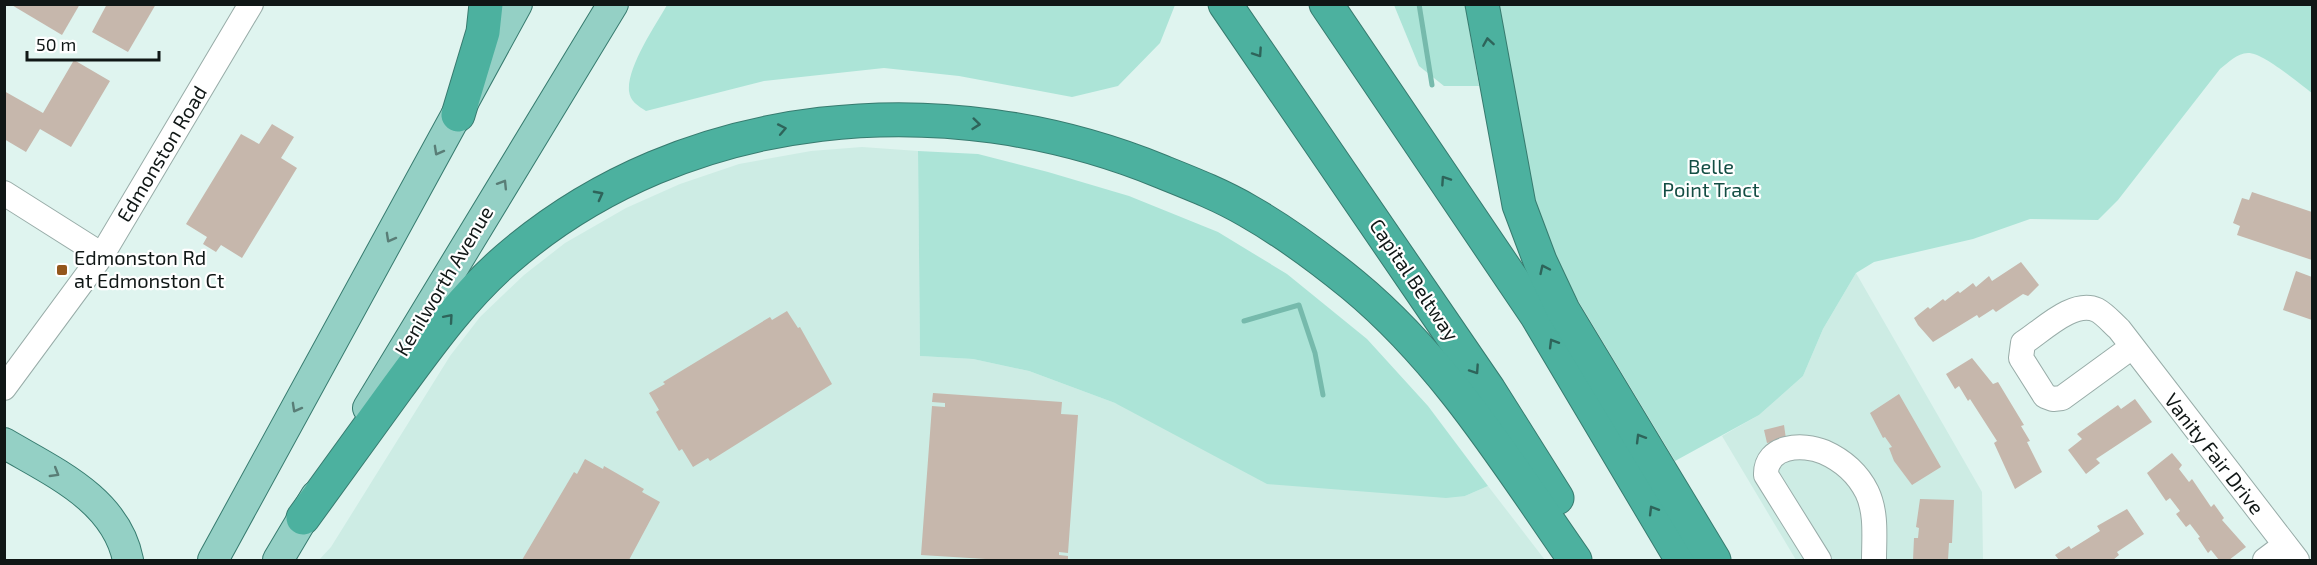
<svg xmlns="http://www.w3.org/2000/svg" width="2317" height="565" font-family="'Exo 2',sans-serif">
<style>
.built{fill:#cdece4}
.green{fill:#ace4d7}
.lines{fill:none;stroke-linecap:round;stroke-linejoin:round}
.stream{stroke:#76baac;stroke-width:5}
.building{fill:#c6b7ac}
.minor-casing{stroke:#98aca8;stroke-width:26}
.major-casing{stroke:#377b6f;stroke-width:32}
.highway-casing{stroke:#377b6f;stroke-width:35}
.minor{stroke:#fff;stroke-width:24}
.major{stroke:#94d0c5;stroke-width:30}
.highway{stroke:#4cb19f;stroke-width:33}
.oneway{stroke:#2e645a}
.oneway2{stroke:#597d76}
.poi-dot{fill:#94561c;stroke:#fff;stroke-width:2}
.labels{text-anchor:middle;stroke-width:4.5;stroke-linejoin:round;paint-order:stroke}
.street-label{font-size:20px;fill:#101716;stroke:#fff}
.park-label{font-size:20px;fill:#134e44;stroke:#fff}
.poi-label{font-size:20px;fill:#101716;stroke:#fff;text-anchor:start}
</style>
<rect width="100%" height="100%" fill="#dff4ef"/>
<g class="built">
<path d="M 862,147 L 918,151 L 920,356 L 973,359 L 1029,371 L 1115,403 L 1465,496 L 1488,486 L 1545,560 L 319,560 L 331,547 L 450,356 L 480,317 L 524,275 L 565,243 L 626,208 L 680,184 L 739,164 L 811,151 Z"/>
<path d="M 1856,273 L 1982,492 L 1983,560 L 1796,560 L 1722,436 L 1759,415 L 1803,376 L 1823,329 Z"/>
</g>
<g class="green">
<path d="M 1175,5 L 1160,43 L 1118,86 L 1072,97 L 959,76 L 884,68 L 764,81 L 646,111 C 638,106 630,101 629,91 C 627,67 655,26 667,5 Z"/>
<path d="M 1394,5 L 1465,5 L 1479,86 L 1444,86 L 1419,66 Z"/>
<path d="M 1497,5 L 2312,5 L 2312,93 C 2298,83 2264,53 2248,53 C 2237,53 2228,63 2220,69 L 2118,200 L 2098,220 L 2030,219 L 1973,239 L 1874,262 L 1856,273 L 1823,329 L 1803,376 L 1759,415 L 1675,461 L 1568,284 L 1553,252 L 1534,199 Z"/>
<path d="M 918,151 L 978,154 L 1048,172 L 1129,196 L 1218,232 L 1287,274 L 1367,339 L 1428,406 L 1488,486 L 1465,496 L 1446,498 L 1267,484 L 1115,403 L 1029,371 L 973,359 L 920,356 Z"/>
</g>
<g class="lines">
<g class="stream">
<path d="M 1419,4 L 1432,85"/>
<path d="M 1244,321 L 1299,305 L 1315,353 L 1323,395"/>
</g>
</g>
<g class="building">
<path d="M 10,4 L 80,4 L 62,35 Z"/>
<path d="M 107,4 L 156,4 L 128,52 L 92,32 Z"/>
<path d="M 74,60 L 110,81 L 71,147 L 40,129 L 26,152 L 4,139 L 4,91 L 43,113 Z"/>
<path d="M 272,124 L 294,137 L 281,158 L 297,168 L 242,258 L 221,245 L 216,252 L 203,244 L 207,237 L 186,224 L 241,134 L 259,144 Z"/>
<path d="M 2252,192 L 2312,212 L 2312,260 L 2237,235 L 2240,226 L 2233,223 L 2242,198 L 2249,200 Z"/>
<path d="M 2021,262 L 2039,285 L 2028,296 L 2023,294 L 1996,312 L 1993,309 L 1979,318 L 1977,315 L 1933,342 L 1918,325 L 1914,318 L 1928,307 L 1930,309 L 1943,299 L 1945,301 L 1958,291 L 1960,293 L 1973,283 L 1976,287 L 1989,276 L 1992,281 Z"/>
<path d="M 2296,271 L 2312,277 L 2312,320 L 2283,310 Z"/>
<path d="M 787,311 L 798,328 L 800,327 L 832,384 L 710,461 L 708,458 L 693,467 L 682,449 L 679,451 L 656,412 L 659,410 L 649,393 L 665,384 L 663,382 L 770,317 L 772,320 Z"/>
<path d="M 1972,358 L 1993,384 L 1998,382 L 2024,425 L 2021,426 L 2030,441 L 2027,442 L 2042,472 L 2015,489 L 1994,443 L 1997,441 L 1970,399 L 1968,401 L 1959,386 L 1955,389 L 1946,374 Z"/>
<path d="M 933,393 L 1062,402 L 1061,414 L 1078,415 L 1068,553 L 1059,552 L 1059,555 L 1068,556 L 1068,560 L 1002,560 L 921,555 L 932,406 L 945,407 L 945,403 L 932,402 Z"/>
<path d="M 1899,394 L 1941,467 L 1912,485 L 1894,461 L 1889,448 L 1892,447 L 1885,437 L 1883,438 L 1870,413 Z"/>
<path d="M 2135,399 L 2152,422 L 2096,459 L 2100,463 L 2086,474 L 2068,450 L 2082,439 L 2077,434 L 2118,405 L 2121,409 Z"/>
<path d="M 1784,425 L 1786,439 L 1767,443 L 1764,430 Z"/>
<path d="M 2172,453 L 2182,465 L 2179,469 L 2189,482 L 2192,479 L 2211,507 L 2214,504 L 2224,518 L 2222,520 L 2246,547 L 2229,560 L 2219,560 L 2211,550 L 2208,553 L 2198,538 L 2200,537 L 2190,524 L 2186,527 L 2176,514 L 2180,511 L 2170,498 L 2166,501 L 2147,473 Z"/>
<path d="M 585,459 L 603,469 L 604,466 L 644,489 L 642,492 L 660,502 L 629,560 L 522,560 L 574,472 L 577,474 Z"/>
<path d="M 1920,499 L 1954,500 L 1952,543 L 1949,543 L 1948,560 L 1913,560 L 1914,538 L 1918,538 L 1919,528 L 1916,527 Z"/>
<path d="M 2127,509 L 2144,534 L 2117,552 L 2119,555 L 2113,560 L 2059,560 L 2055,555 L 2069,546 L 2071,549 L 2100,531 L 2097,526 Z"/>
</g>
<g class="lines">
<g class="minor-casing">
<g id="minor">
<path d="M 4,193 L 102,255"/>
<path d="M 2132,347 L 2062,398 L 2053,399 L 2045,396 L 2021,358 L 2023,343 C 2042,331 2073,299 2097,310 C 2106,315 2112,323 2119,329 L 2297,560"/>
<path d="M 4,388 L 102,255 L 251,4"/>
<path d="M 1819,560 L 1766,475 C 1765,445 1803,443 1824,452 C 1842,460 1858,474 1867,492 C 1877,513 1874,538 1874,560"/>
<path d="M 2265,560 L 2285,545"/>
</g>
</g>
<g class="major-casing">
<g id="major">
<path d="M 368,408 L 613,4"/>
<path d="M 4,443 C 53,472 116,499 128,560"/>
<path d="M 213,560 L 517,4"/>
<path d="M 278,560 L 316,496"/>
</g>
</g>
<g class="highway-casing">
<g id="highway">
<path d="M 1225,4 L 1489,390 L 1557,498"/>
<path d="M 1326,4 L 1537,316 L 1682,560"/>
<path d="M 1482,4 L 1519,205 L 1540,261 L 1563,310 L 1714,560"/>
<path d="M 458,115 L 483,32 L 486,4"/>
<path d="M 303,518 C 335,474 366,431 398,387 C 431,342 464,296 507,259 C 686,104 947,84 1160,171 C 1190,183 1221,195 1248,211 C 1285,232 1320,258 1353,285 C 1445,361 1508,464 1575,560"/>
</g>
</g>
<use href="#minor" class="minor"/>
<use href="#major" class="major"/>
<use href="#highway" class="highway"/>
</g>
<defs><path id="oneway-chevron" d="M-2-3.5L2.5 0L-2 3.5" fill="none" stroke-width="1.6" stroke-linecap="round" stroke-linejoin="round" transform="scale(1.5)"/></defs>
<g class="oneway">
<use href="#oneway-chevron" transform="translate(1488 42) rotate(-99)"/>
<use href="#oneway-chevron" transform="translate(1258 53) rotate(56)"/>
<use href="#oneway-chevron" transform="translate(976 124) rotate(6)"/>
<use href="#oneway-chevron" transform="translate(782 129) rotate(-11)"/>
<use href="#oneway-chevron" transform="translate(1445 180) rotate(-124)"/>
<use href="#oneway-chevron" transform="translate(599 195) rotate(-28)"/>
<use href="#oneway-chevron" transform="translate(1544 269) rotate(-115)"/>
<use href="#oneway-chevron" transform="translate(449 318) rotate(-49)"/>
<use href="#oneway-chevron" transform="translate(1553 343) rotate(-121)"/>
<use href="#oneway-chevron" transform="translate(1475 370) rotate(56)"/>
<use href="#oneway-chevron" transform="translate(1640 438) rotate(-121)"/>
<use href="#oneway-chevron" transform="translate(1653 510) rotate(-121)"/>
</g>
<g class="oneway2">
<use href="#oneway-chevron" transform="translate(438 151) rotate(119)"/>
<use href="#oneway-chevron" transform="translate(503 184) rotate(-58)"/>
<use href="#oneway-chevron" transform="translate(390 238) rotate(119)"/>
<use href="#oneway-chevron" transform="translate(296 408) rotate(119)"/>
<use href="#oneway-chevron" transform="translate(55 473) rotate(31)"/>
</g>
<rect class="poi-dot" x="56" y="264" width="12" height="12" rx="3"/>
<g class="labels">
<g class="street-label">
<text transform="translate(162 154) rotate(-59)" y="7">Edmonston Road</text>
<text transform="translate(1414 280) rotate(56)" y="7">Capital Beltway</text>
<text transform="translate(444 281) rotate(-59)" y="7">Kenilworth Avenue</text>
<text transform="translate(2214 454) rotate(52)" y="7">Vanity Fair Drive</text>
</g>
<g class="park-label">
<text x="1711" y="174">Belle<tspan x="1711" dy="23">Point Tract</tspan></text>
</g>
<g class="poi-label">
<text x="74" y="265">Edmonston Rd<tspan x="74" dy="23">at Edmonston Ct</tspan></text>
</g>
</g>
<rect width="2317" height="565" fill="none" stroke="#101716" stroke-width="12"/>
<path d="M27 51v9h132v-9" fill="none" stroke="#101716" stroke-width="3"/>
<text x="36" y="51" font-size="18" fill="#101716" stroke="#ffffff" stroke-width="4.5" paint-order="stroke">50 m</text>
</svg>
